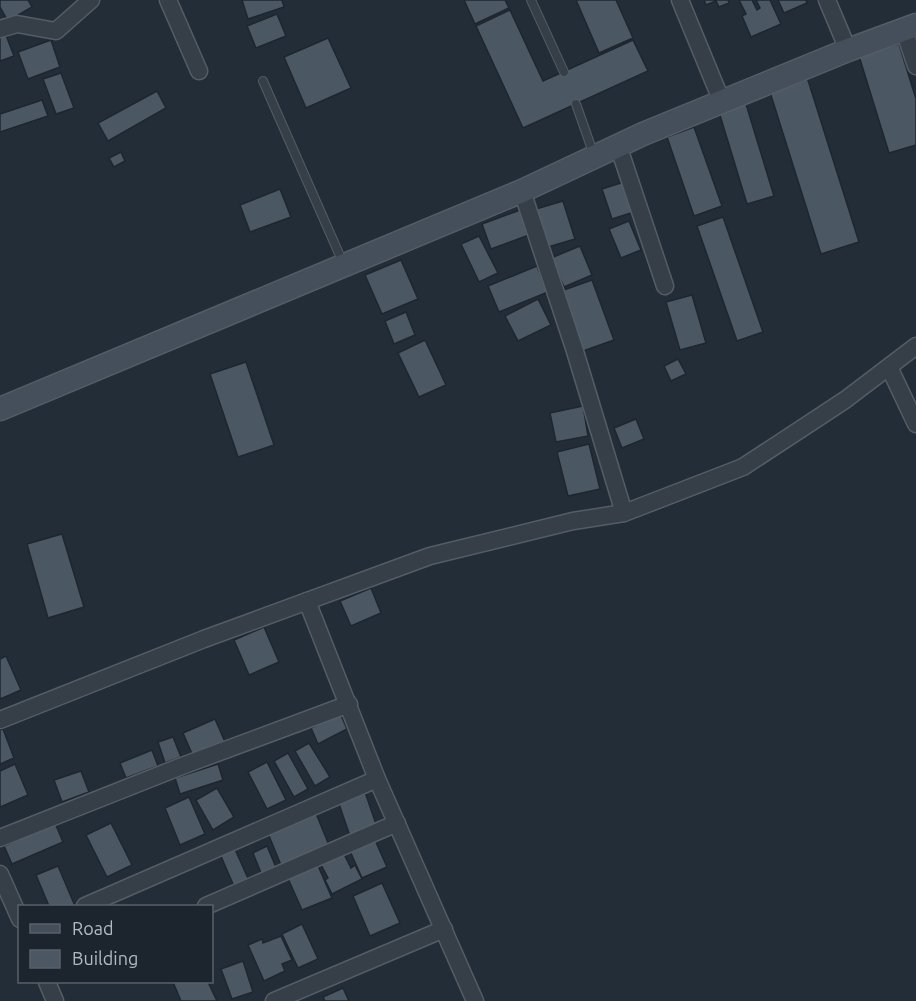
<svg xmlns="http://www.w3.org/2000/svg" width="916" height="1001" font-family="Ubuntu,sans-serif">
<style>
.building{fill:#4b5864;stroke:#1e262f;stroke-width:1.5}
.lines{fill:none;stroke-linecap:round;stroke-linejoin:round}
.lane-casing{stroke:#545d66;stroke-width:10}
.street-casing{stroke:#545d66;stroke-width:19}
.secondary-casing{stroke:#545d66;stroke-width:25}
.lane{stroke:#363f48;stroke-width:8}
.street{stroke:#363f48;stroke-width:16}
.secondary{stroke:#454f5b;stroke-width:22}
</style>
<rect width="100%" height="100%" fill="#232d38"/>
<g class="building">
<path d="M 0,0 L 28,0 L 32,7 L 8,21 L 0,7 Z"/>
<path d="M 242,0 L 282,0 L 284,7 L 248,19 Z"/>
<path d="M 464,0 L 505,0 L 509,8 L 475,24 Z"/>
<path d="M 576,0 L 616,0 L 633,38 L 599,53 Z"/>
<path d="M 704,0 L 728,0 L 729,3 L 719,7 L 716,1 L 706,5 Z"/>
<path d="M 739,0 L 752,0 L 757,10 L 760,8 L 756,0 L 770,0 L 781,24 L 751,37 L 742,16 L 746,14 Z"/>
<path d="M 778,0 L 806,0 L 807,3 L 784,13 Z"/>
<path d="M 510,10 L 543,81 L 633,40 L 648,71 L 523,128 L 476,26 Z"/>
<path d="M 277,14 L 286,36 L 256,48 L 247,26 Z"/>
<path d="M 4,30 L 14,56 L 0,61 L 0,32 Z"/>
<path d="M 328,38 L 351,88 L 306,108 L 284,57 Z"/>
<path d="M 51,40 L 60,67 L 28,79 L 18,52 Z"/>
<path d="M 899,44 L 916,99 L 916,145 L 889,153 L 859,56 Z"/>
<path d="M 61,73 L 74,108 L 56,114 L 43,79 Z"/>
<path d="M 807,77 L 859,242 L 821,254 L 769,89 Z"/>
<path d="M 157,91 L 166,108 L 108,141 L 98,123 Z"/>
<path d="M 42,100 L 48,116 L 0,132 L 0,114 Z"/>
<path d="M 746,104 L 774,196 L 747,204 L 719,112 Z"/>
<path d="M 694,127 L 722,206 L 694,216 L 667,137 Z"/>
<path d="M 121,152 L 125,161 L 114,167 L 109,158 Z"/>
<path d="M 624,182 L 634,212 L 612,219 L 602,189 Z"/>
<path d="M 280,189 L 291,217 L 250,232 L 240,205 Z"/>
<path d="M 563,201 L 575,239 L 548,247 L 536,209 Z"/>
<path d="M 520,210 L 529,235 L 491,249 L 482,224 Z"/>
<path d="M 723,217 L 763,332 L 737,341 L 697,226 Z"/>
<path d="M 629,221 L 641,250 L 621,258 L 609,229 Z"/>
<path d="M 479,236 L 498,273 L 479,282 L 461,244 Z"/>
<path d="M 580,246 L 592,275 L 564,287 L 551,258 Z"/>
<path d="M 401,260 L 418,299 L 382,314 L 365,275 Z"/>
<path d="M 537,266 L 548,292 L 499,312 L 488,286 Z"/>
<path d="M 592,280 L 614,340 L 583,351 L 561,291 Z"/>
<path d="M 692,295 L 706,343 L 680,350 L 666,302 Z"/>
<path d="M 538,299 L 551,325 L 518,341 L 505,316 Z"/>
<path d="M 406,312 L 415,335 L 394,344 L 385,321 Z"/>
<path d="M 425,340 L 446,385 L 419,397 L 398,353 Z"/>
<path d="M 678,359 L 686,374 L 671,381 L 664,366 Z"/>
<path d="M 246,362 L 274,445 L 238,457 L 210,374 Z"/>
<path d="M 583,406 L 588,436 L 556,442 L 550,413 Z"/>
<path d="M 636,419 L 644,439 L 622,448 L 614,428 Z"/>
<path d="M 589,444 L 600,489 L 568,496 L 557,452 Z"/>
<path d="M 62,534 L 84,607 L 48,618 L 27,544 Z"/>
<path d="M 371,588 L 381,613 L 351,626 L 340,601 Z"/>
<path d="M 264,627 L 279,662 L 249,675 L 234,640 Z"/>
<path d="M 6,656 L 21,690 L 0,699 L 0,659 Z"/>
<path d="M 340,713 L 347,729 L 318,744 L 311,728 Z"/>
<path d="M 215,719 L 225,742 L 193,756 L 183,733 Z"/>
<path d="M 3,729 L 14,758 L 0,764 L 0,730 Z"/>
<path d="M 173,737 L 181,757 L 165,763 L 158,742 Z"/>
<path d="M 309,743 L 330,777 L 315,786 L 295,751 Z"/>
<path d="M 152,750 L 158,766 L 126,778 L 120,763 Z"/>
<path d="M 288,753 L 308,789 L 294,797 L 274,761 Z"/>
<path d="M 267,762 L 286,800 L 267,809 L 248,772 Z"/>
<path d="M 15,764 L 28,795 L 0,807 L 0,771 Z"/>
<path d="M 218,764 L 223,780 L 180,794 L 175,778 Z"/>
<path d="M 81,771 L 89,792 L 62,802 L 54,780 Z"/>
<path d="M 217,788 L 234,817 L 213,830 L 196,800 Z"/>
<path d="M 365,792 L 377,827 L 350,836 L 338,801 Z"/>
<path d="M 189,797 L 205,834 L 180,845 L 165,808 Z"/>
<path d="M 315,811 L 331,850 L 283,870 L 267,831 Z"/>
<path d="M 55,823 L 63,842 L 12,864 L 4,846 Z"/>
<path d="M 111,823 L 132,865 L 107,877 L 86,835 Z"/>
<path d="M 375,840 L 387,867 L 362,878 L 350,851 Z"/>
<path d="M 267,846 L 278,872 L 263,878 L 253,853 Z"/>
<path d="M 234,847 L 251,885 L 236,891 L 220,854 Z"/>
<path d="M 341,848 L 351,868 L 355,865 L 362,879 L 332,894 L 325,880 L 328,878 L 318,859 Z"/>
<path d="M 316,861 L 332,898 L 302,910 L 286,874 Z"/>
<path d="M 58,866 L 75,906 L 49,906 L 36,875 Z"/>
<path d="M 382,883 L 400,923 L 370,936 L 353,896 Z"/>
<path d="M 302,924 L 318,959 L 298,968 L 282,934 Z"/>
<path d="M 281,936 L 292,960 L 282,964 L 285,971 L 264,981 L 248,945 L 262,939 L 263,943 Z"/>
<path d="M 243,961 L 253,992 L 232,999 L 221,969 Z"/>
<path d="M 173,982 L 208,982 L 217,1001 L 181,1001 Z"/>
<path d="M 343,988 L 349,1001 L 325,1001 L 323,997 Z"/>
</g>
<g class="lines">
<g class="lane-casing">
<g id="lane">
<path d="M 531,0 L 564,72"/>
<path d="M 263,81 L 344,265"/>
<path d="M 576,104 L 594,155"/>
</g>
</g>
<g class="street-casing">
<g id="street">
<path d="M 168,0 L 199,71"/>
<path d="M 680,0 L 722,102"/>
<path d="M 827,0 L 848,50"/>
<path d="M 0,29 L 17,24 L 56,31 L 91,0"/>
<path d="M 904,30 L 916,66"/>
<path d="M 618,145 L 665,286"/>
<path d="M 522,191 L 574,348 L 624,513"/>
<path d="M 889,367 L 916,424"/>
<path d="M 307,601 L 377,779 L 475,1001"/>
<path d="M 0,720 L 204,639 L 430,556 L 573,521 L 624,513 L 743,467 L 845,400 L 916,346"/>
<path d="M 0,838 L 182,766 L 349,704"/>
<path d="M 0,874 L 20,919"/>
<path d="M 85,906 L 377,779"/>
<path d="M 206,906 L 397,823"/>
<path d="M 47,982 L 55,1001"/>
<path d="M 274,1001 L 444,929"/>
</g>
</g>
<g class="secondary-casing">
<path id="secondary" d="M 0,409 L 522,191 L 643,134 L 848,50 L 916,25"/>
</g>
<use href="#lane" class="lane"/>
<use href="#street" class="street"/>
<use href="#secondary" class="secondary"/>
</g>
<rect x="18" y="905" width="195" height="78" fill="#1c242d" stroke="#58606a" stroke-width="1.5"/>
<rect x="30" y="924" width="30" height="9" fill="#454f5b" stroke="#58606a" stroke-width="1.5"/>
<text x="72" y="935" font-size="18" fill="#b1bac5">Road</text>
<rect x="30" y="950" width="30" height="18" fill="#4b5864" stroke="#58606a" stroke-width="1.5"/>
<text x="72" y="965" font-size="18" fill="#b1bac5">Building</text>
</svg>
